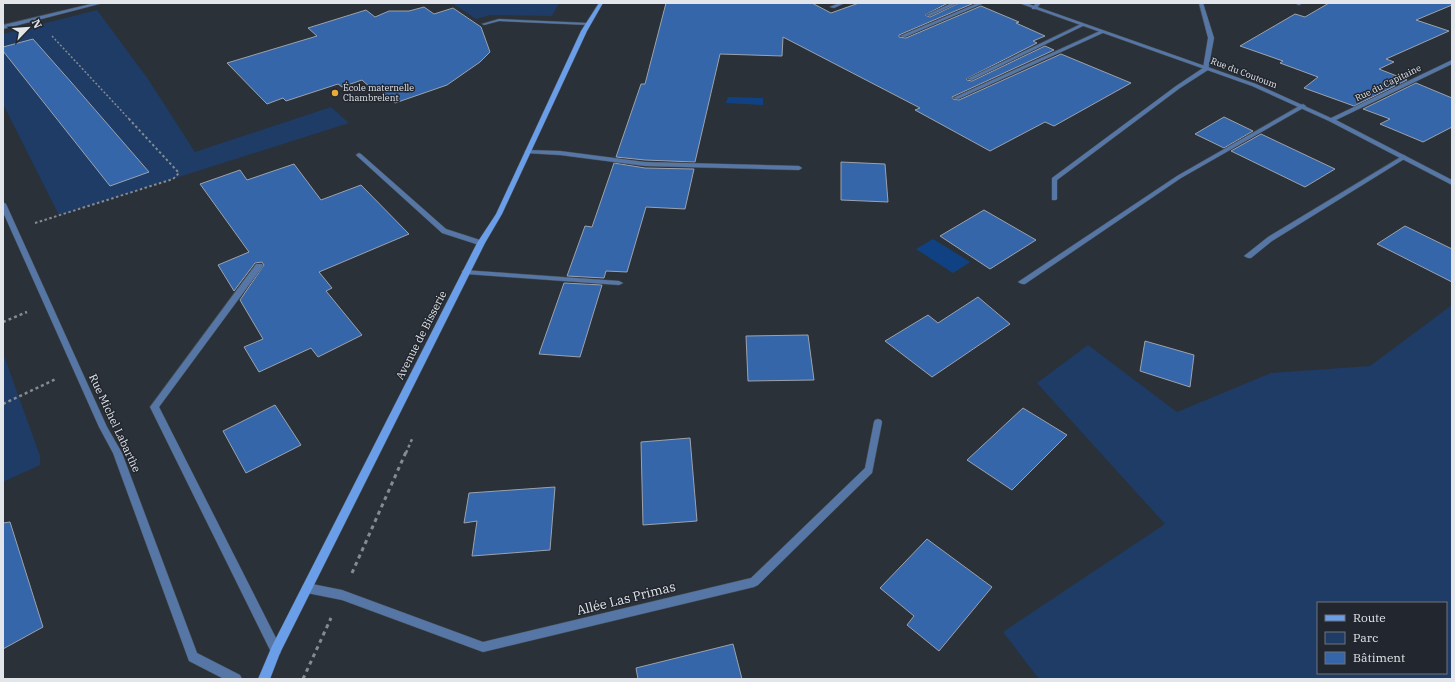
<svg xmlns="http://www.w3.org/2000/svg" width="1455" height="682" font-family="'IBM Plex Serif',serif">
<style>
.green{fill:#1e3c65;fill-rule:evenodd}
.water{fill:#104283}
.building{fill:#3566aa;stroke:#9ca2ac}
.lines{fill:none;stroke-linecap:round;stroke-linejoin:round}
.lane-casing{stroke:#484e55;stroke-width:1}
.street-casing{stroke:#484e55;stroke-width:1}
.secondary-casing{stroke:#484e55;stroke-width:1}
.path-far3{stroke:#868b91;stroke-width:1.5;stroke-dasharray:2 2;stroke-linecap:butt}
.path-far2{stroke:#868b91;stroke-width:2;stroke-dasharray:2.5 2.5;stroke-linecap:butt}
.path-far1{stroke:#868b91;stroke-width:2.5;stroke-dasharray:3 3;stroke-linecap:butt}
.path{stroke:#868b91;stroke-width:3;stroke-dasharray:4 4;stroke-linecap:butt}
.lane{fill:#5677a5;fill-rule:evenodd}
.street{fill:#5677a5;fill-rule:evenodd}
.secondary{fill:#6a9ee8;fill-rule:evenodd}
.poi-dot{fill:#eaaa39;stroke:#22272f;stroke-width:1.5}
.labels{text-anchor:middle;stroke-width:3;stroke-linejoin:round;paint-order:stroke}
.far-street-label{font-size:9px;fill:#e2e5ea;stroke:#22272f}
.far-poi-label{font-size:9px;fill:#e2e5ea;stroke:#22272f;text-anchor:start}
.street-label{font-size:11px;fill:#e2e5ea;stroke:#22272f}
.near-street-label{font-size:13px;fill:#e2e5ea;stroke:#22272f}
</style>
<rect width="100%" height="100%" fill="#2b3139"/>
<g class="green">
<path d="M 452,3 L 559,3 L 552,16 L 490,15 L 476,19 Z"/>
<path d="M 97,10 L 148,79 L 195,152 L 331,107 L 349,123 L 59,215 L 3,104 L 3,34 Z"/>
<path d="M 1452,305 L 1452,679 L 1039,679 L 1003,632 L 1165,524 L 1037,383 L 1088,345 L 1177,412 L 1271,373 L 1370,366 ZM 1318,603 L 1446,603 L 1446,673 L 1318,673 Z"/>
<path d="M 3,353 L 40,456 L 40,465 L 3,482 Z"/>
</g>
<g class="water">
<path d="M 728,97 L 763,98 L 763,105 L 726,103 Z"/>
<path d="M 933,239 L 970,262 L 953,273 L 916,249 Z"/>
</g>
<g class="building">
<path d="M 666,3 L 812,3 L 831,13 L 859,3 L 948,3 L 925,15 L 930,17 L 959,3 L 974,3 L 899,35 L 899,37 L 906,38 L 981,6 L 1019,22 L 1016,23 L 1045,36 L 1033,41 L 1037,43 L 966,79 L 967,80 L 972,81 L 1045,46 L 1054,50 L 952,97 L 953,99 L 959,100 L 1061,54 L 1131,83 L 1054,126 L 1045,122 L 990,151 L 915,110 L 920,108 L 783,37 L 782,56 L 720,54 L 695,162 L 645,160 L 616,157 L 641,84 L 645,84 Z"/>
<path d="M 1329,3 L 1452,3 L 1452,5 L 1416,20 L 1449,31 L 1386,59 L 1394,62 L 1379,69 L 1407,80 L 1354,106 L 1304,88 L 1318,77 L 1280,63 L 1283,61 L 1240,46 L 1295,14 L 1305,17 Z"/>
<path d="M 424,7 L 434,14 L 453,8 L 481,27 L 490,52 L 480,62 L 447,85 L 395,103 L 378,88 L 373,90 L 362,80 L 342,87 L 338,84 L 286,101 L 283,98 L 267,104 L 227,63 L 317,36 L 308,28 L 366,10 L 375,17 L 389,11 L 409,11 Z"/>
<path d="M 33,39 L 71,82 L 149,172 L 110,186 L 3,51 L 3,47 Z"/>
<path d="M 1416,83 L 1452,98 L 1452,127 L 1423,142 L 1380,124 L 1390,119 L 1363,109 Z"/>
<path d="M 1224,117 L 1253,131 L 1224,148 L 1195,134 Z"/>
<path d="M 1261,134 L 1335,169 L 1305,187 L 1231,151 Z"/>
<path d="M 841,162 L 885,164 L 888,202 L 841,200 Z"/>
<path d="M 614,163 L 645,168 L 694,169 L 685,209 L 646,207 L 627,272 L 606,271 L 604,278 L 567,276 L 585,226 L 592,227 Z"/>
<path d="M 294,164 L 321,200 L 361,185 L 409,234 L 319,272 L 332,288 L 326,291 L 362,335 L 318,357 L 311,348 L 259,372 L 244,347 L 263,339 L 240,300 L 264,265 L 262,262 L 255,263 L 234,291 L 218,265 L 249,252 L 200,184 L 240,170 L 247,180 Z"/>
<path d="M 984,210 L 1036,240 L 990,269 L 940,236 Z"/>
<path d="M 1405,226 L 1452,249 L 1452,282 L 1377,244 Z"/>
<path d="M 564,283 L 602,285 L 580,357 L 539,354 Z"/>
<path d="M 978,297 L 1010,324 L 932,377 L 885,341 L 928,315 L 938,323 Z"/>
<path d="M 808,335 L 814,380 L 748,381 L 746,336 Z"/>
<path d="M 1145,341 L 1194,355 L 1190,387 L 1140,371 Z"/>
<path d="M 275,405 L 301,445 L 246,473 L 223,431 Z"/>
<path d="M 1023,408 L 1067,435 L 1012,490 L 967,460 Z"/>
<path d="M 690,438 L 697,521 L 643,525 L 641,442 Z"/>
<path d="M 555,487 L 550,550 L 472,556 L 477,521 L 464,523 L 469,493 Z"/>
<path d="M 10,522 L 43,627 L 3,649 L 3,523 Z"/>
<path d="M 927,539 L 992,587 L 939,651 L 907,625 L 914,616 L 880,588 Z"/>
<path d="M 733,644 L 742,679 L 638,679 L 636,668 Z"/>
</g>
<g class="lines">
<g class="lane-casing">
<g id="lane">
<path d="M 839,3 L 845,3 L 834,8 L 830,7 Z"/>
<path d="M 952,3 L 958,3 L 930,16 L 926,15 Z"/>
<path d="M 978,3 L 984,3 L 905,37 L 900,36 Z"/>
<path d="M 1036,3 L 1041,3 L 1036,9 L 1032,9 L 1032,8 Z"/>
<path d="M 1199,3 L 1203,3 L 1214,38 L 1208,70 L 1180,88 L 1057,180 L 1057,199 L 1056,200 L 1052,200 L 1052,178 L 1176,86 L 1203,68 L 1208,38 Z"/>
<path d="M 1295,3 L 1301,3 L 1301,4 L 1299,5 Z"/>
<path d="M 499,19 L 588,23 L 590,24 L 588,25 L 499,21 L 484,25 L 482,24 Z"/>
<path d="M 1081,24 L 1085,25 L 972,80 L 967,79 Z"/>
<path d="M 1100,31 L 1105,32 L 958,99 L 953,98 Z"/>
<path d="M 1303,104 L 1306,106 L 1305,107 L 1181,178 L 1025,284 L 1022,284 L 1018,282 L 1177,176 Z"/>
<path d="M 527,150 L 560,151 L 645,162 L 799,166 L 802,168 L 799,170 L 645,166 L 560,155 L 525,153 L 525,151 Z"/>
<path d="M 359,153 L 361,154 L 446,229 L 483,241 L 485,243 L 483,245 L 479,245 L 442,233 L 357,156 L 356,155 Z"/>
<path d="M 1404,155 L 1407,157 L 1406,158 L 1272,241 L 1251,258 L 1248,258 L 1244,256 L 1268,237 Z"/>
<path d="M 256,264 L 262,264 L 263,266 L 159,407 L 280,646 L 281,650 L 280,654 L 276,655 L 272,654 L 150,407 Z"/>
<path d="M 463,270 L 619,281 L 623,283 L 619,285 L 466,274 L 462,272 Z"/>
</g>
</g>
<g class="street-casing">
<g id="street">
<path d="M 95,3 L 103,3 L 3,29 L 3,25 Z"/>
<path d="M 1019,3 L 1026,3 L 1256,84 L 1331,118 L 1452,60 L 1452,64 L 1336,120 L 1452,180 L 1452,185 L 1329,121 L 1252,86 Z"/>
<path d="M 3,202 L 6,204 L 107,427 L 122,453 L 197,653 L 240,675 L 242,679 L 224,679 L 189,661 L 113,453 L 99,427 L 3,212 Z"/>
<path d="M 878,419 L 881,420 L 882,422 L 872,473 L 758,585 L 754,587 L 483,652 L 342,600 L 307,593 L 303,591 L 302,588 L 303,585 L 307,583 L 342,590 L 483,642 L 751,578 L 865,468 L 874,422 L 875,420 Z"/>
</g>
</g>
<g class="secondary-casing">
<path id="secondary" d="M 599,3 L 603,3 L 587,31 L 502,214 L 485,243 L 280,653 L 270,679 L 258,679 L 272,646 L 477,243 L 496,214 L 581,31 Z"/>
</g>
<path class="path-far3" d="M 52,36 L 130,120"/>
<path class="path-far2" d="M 35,223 L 173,179 L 179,173 L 129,119"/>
<g class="path-far1">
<path d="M 3,322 L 27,312"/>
<path d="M 3,404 L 56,379"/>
<path d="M 406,453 L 412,439"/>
</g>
<g class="path">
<path d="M 352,573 L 406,452"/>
<path d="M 303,679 L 331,618"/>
</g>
<use href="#lane" class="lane"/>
<use href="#street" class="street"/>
<use href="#secondary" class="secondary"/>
</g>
<circle class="poi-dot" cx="335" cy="93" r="4"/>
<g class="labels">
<g class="far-street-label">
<text transform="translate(1244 73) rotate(21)" y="3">Rue du Coutoum</text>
<text transform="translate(1388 83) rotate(-26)" y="3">Rue du Capitaine</text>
</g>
<g class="far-poi-label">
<text x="343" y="91">École maternelle<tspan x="343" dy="10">Chambrelent</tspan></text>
</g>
<g class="street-label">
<text transform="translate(421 335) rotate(-63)" y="4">Avenue de Bisserie</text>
<text transform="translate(115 423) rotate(65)" y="4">Rue Michel Labarthe</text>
</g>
<g class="near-street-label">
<text transform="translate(626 598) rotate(-14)" y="5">Allée Las Primas</text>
</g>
</g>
<rect width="1455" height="682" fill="none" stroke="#e2e5ea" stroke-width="8"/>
<rect x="1317" y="602" width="130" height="72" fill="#22272f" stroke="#6f737a"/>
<rect x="1325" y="615" width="20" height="6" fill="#6a9ee8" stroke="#6f737a"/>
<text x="1353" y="622" font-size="12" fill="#e2e5ea">Route</text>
<rect x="1325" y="632" width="20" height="12" fill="#1e3c65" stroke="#6f737a"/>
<text x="1353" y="642" font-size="12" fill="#e2e5ea">Parc</text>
<rect x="1325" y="652" width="20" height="12" fill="#3566aa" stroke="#6f737a"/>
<text x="1353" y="662" font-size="12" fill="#e2e5ea">Bâtiment</text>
<g transform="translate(28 28) rotate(65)" stroke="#22272f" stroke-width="3" paint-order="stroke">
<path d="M0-3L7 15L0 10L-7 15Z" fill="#e2e5ea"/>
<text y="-6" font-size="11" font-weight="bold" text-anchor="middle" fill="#e2e5ea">N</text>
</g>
</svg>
